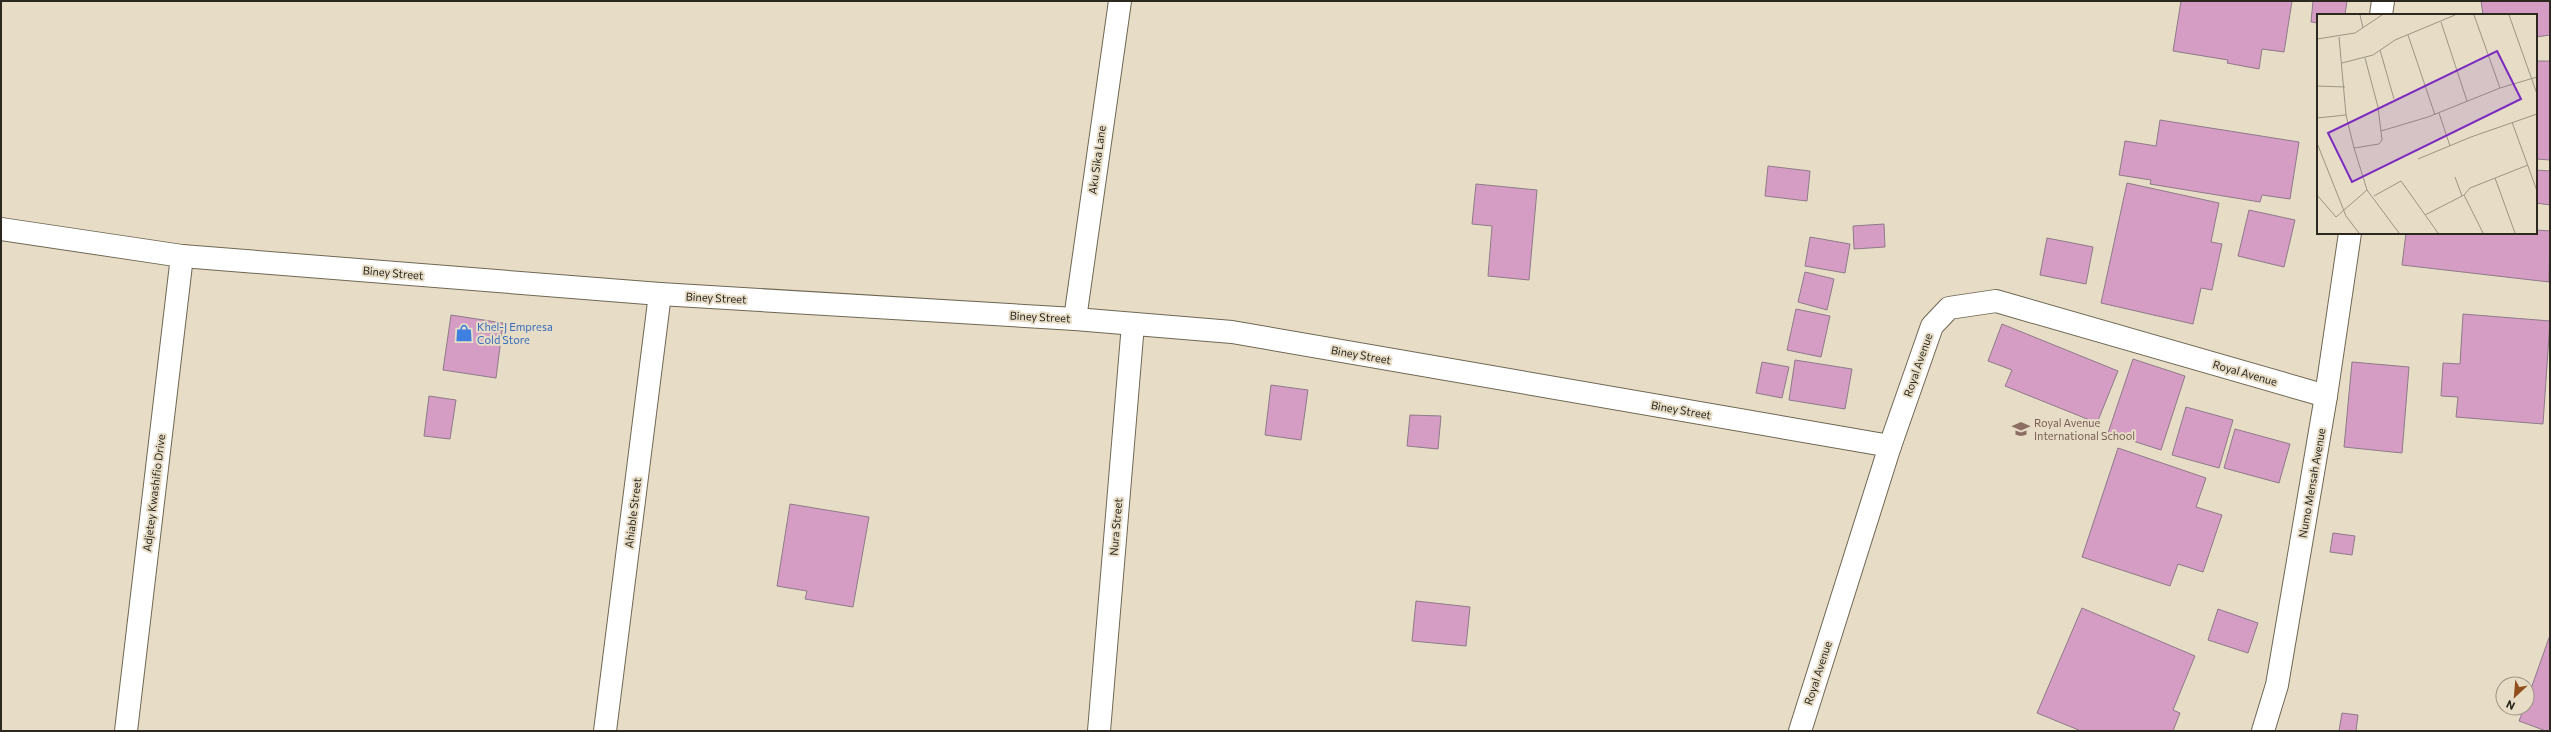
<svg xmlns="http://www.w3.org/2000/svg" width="2551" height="732" font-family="Commissioner,sans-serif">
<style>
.building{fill:#d59cc4;stroke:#8e7a88}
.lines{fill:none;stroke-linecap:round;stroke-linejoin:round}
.street-casing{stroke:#6f6753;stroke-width:24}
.street{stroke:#fff;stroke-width:22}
.labels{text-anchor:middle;stroke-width:4;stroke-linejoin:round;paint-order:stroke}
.street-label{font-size:11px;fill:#2c2820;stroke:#e7ddc7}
.shop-label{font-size:11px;fill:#366cbe;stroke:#e7ddc7;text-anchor:start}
.education-label{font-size:11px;fill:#785e54;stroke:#e7ddc7;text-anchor:start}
.inset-road{fill:none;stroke:#9c9584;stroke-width:1}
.view{fill:#7b2cbf;fill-opacity:0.15;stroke:#7b2cbf;stroke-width:2}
.inset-edge{fill:none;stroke:#2c2820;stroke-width:2}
</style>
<rect width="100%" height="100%" fill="#e7ddc7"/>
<g class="building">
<path d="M 2181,1 L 2292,1 L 2284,52 L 2262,49 L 2259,69 L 2227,63 L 2228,60 L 2173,51 Z"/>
<path d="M 2313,1 L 2347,1 L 2345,15 L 2318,15 L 2318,23 L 2311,22 Z"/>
<path d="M 2481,1 L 2550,1 L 2550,35 L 2536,37 L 2536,15 L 2483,15 Z"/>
<path d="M 2536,61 L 2550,61 L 2550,160 L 2536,159 Z"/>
<path d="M 2160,120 L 2299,142 L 2290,199 L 2262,195 L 2260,202 L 2150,184 L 2151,180 L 2119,175 L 2125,141 L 2156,146 Z"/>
<path d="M 1768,166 L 1810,171 L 1807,201 L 1765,196 Z"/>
<path d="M 2536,170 L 2550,171 L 2550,205 L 2536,203 Z"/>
<path d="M 2127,183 L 2219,203 L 2211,242 L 2222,244 L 2212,290 L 2201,288 L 2193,324 L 2101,303 Z"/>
<path d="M 1476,184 L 1537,190 L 1529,280 L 1488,276 L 1492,226 L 1472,224 Z"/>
<path d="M 2249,210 L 2295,220 L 2284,267 L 2238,256 Z"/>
<path d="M 1884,224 L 1885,247 L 1854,249 L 1853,226 Z"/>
<path d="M 2536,230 L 2550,231 L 2549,282 L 2402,265 L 2406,233 L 2536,233 Z"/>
<path d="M 1810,237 L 1850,244 L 1845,273 L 1805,266 Z"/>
<path d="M 2047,238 L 2093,247 L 2086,284 L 2040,275 Z"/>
<path d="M 1805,272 L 1834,279 L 1827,310 L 1798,302 Z"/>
<path d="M 1796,309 L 1830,316 L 1821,357 L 1787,350 Z"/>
<path d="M 2463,314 L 2550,321 L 2543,424 L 2456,417 L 2458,397 L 2441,396 L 2443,363 L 2460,364 Z"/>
<path d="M 451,315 L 503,323 L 496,378 L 443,370 Z"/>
<path d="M 2002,324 L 2118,371 L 2097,423 L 2005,386 L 2012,370 L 1988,361 Z"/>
<path d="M 2133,359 L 2185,376 L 2161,450 L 2108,433 Z"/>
<path d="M 1795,360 L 1852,369 L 1845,409 L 1789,400 Z"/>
<path d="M 1762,362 L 1789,367 L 1782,398 L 1756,393 Z"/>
<path d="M 2352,362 L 2409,367 L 2402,453 L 2344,447 Z"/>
<path d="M 1271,385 L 1308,390 L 1301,440 L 1265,435 Z"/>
<path d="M 429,396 L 456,400 L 450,439 L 424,436 Z"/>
<path d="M 2186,407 L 2233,420 L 2219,468 L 2172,455 Z"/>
<path d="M 1410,415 L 1441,416 L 1438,449 L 1407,446 Z"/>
<path d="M 2235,429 L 2290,444 L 2279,483 L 2224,468 Z"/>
<path d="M 2118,448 L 2206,478 L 2196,507 L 2222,515 L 2203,572 L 2178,564 L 2170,586 L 2082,557 Z"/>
<path d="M 790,504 L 869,517 L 853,607 L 805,599 L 807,591 L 777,586 Z"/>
<path d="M 2333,533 L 2355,536 L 2352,555 L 2330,552 Z"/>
<path d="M 1416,601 L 1470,607 L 1466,646 L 1412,641 Z"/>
<path d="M 2082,608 L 2195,656 L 2173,710 L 2180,713 L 2173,731 L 2081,731 L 2037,713 Z"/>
<path d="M 2218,609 L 2258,623 L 2248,653 L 2208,640 Z"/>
<path d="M 2550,635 L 2550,731 L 2546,731 L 2519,721 L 2524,708 L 2527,708 L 2527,700 Z"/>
<path d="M 2342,713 L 2358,715 L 2356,731 L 2339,731 Z"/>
</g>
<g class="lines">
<g class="street-casing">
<g id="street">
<path d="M 2381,15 L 2383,1"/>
<path d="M 1,229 L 182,256 L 660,294 L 1075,319 L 1232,332 L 1890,446"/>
<path d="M 1075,319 L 1120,1"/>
<path d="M 126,731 L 182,256"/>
<path d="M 605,731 L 660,294"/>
<path d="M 1099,731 L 1133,324"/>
<path d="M 1800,731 L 1890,446 L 1932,326 L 1949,308 L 1996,301 L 2326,396"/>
<path d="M 2263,731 L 2277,685 L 2326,396 L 2350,233"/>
</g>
</g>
<use href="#street" class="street"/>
</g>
<defs>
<g id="shop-bare" transform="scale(1.38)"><path d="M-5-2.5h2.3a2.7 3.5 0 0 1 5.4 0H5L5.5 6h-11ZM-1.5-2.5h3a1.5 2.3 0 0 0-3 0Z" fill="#3f7fe0" stroke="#e7ddc7" stroke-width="2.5" paint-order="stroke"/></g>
<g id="school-bare" transform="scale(1.38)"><path d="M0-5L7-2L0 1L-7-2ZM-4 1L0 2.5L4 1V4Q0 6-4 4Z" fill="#8d6e63" stroke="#e7ddc7" stroke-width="2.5" paint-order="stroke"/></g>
</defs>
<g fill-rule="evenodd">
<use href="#shop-bare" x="464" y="333"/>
<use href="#school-bare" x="2021" y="429"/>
</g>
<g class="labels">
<g class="street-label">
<text transform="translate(1097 160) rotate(-82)" y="4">Aku Sika Lane</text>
<text transform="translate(393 273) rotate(5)" y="4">Biney Street</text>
<text transform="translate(716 298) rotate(3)" y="4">Biney Street</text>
<text transform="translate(1040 317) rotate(3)" y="4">Biney Street</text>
<text transform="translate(1361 355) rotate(10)" y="4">Biney Street</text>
<text transform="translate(1918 365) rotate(-71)" y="4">Royal Avenue</text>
<text transform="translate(2245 373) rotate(16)" y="4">Royal Avenue</text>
<text transform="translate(1681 410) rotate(10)" y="4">Biney Street</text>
<text transform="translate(2312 483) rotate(-80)" y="4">Numo Mensah Avenue</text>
<text transform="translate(154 493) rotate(-83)" y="4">Adjetey Kwashifio Drive</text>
<text transform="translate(633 513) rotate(-83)" y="4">Ahiable Street</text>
<text transform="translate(1116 527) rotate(-85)" y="4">Nura Street</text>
<text transform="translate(1818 673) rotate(-72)" y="4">Royal Avenue</text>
</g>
<g class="shop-label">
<text x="477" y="331">Khel-J Empresa<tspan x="477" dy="13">Cold Store</tspan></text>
</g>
<g class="education-label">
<text x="2034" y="427">Royal Avenue<tspan x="2034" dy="13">International School</tspan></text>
</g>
</g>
<g transform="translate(2317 14)">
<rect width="220" height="220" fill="#e7ddc7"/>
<path class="inset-road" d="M 43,1 L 46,14M 157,1 L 183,74M 192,1 L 220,80M 124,8 L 150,87M 91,21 L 118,101M 22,23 L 29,101 L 37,134 L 50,176 L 82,219M 0,25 L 38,19 L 65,1M 63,36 L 77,85M 25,49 L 56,41 L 78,26 L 138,1M 0,72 L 28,73M 122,99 L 133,132M 0,104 L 29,101M 195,108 L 220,177M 64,117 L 111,103 L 183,74 L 220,63M 0,129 L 29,202 L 42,219M 37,134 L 62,130 L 65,126 L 61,93 L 48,44M 101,145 L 154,123 L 220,100M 138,163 L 145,182M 178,164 L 198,219M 0,181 L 19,203 L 50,176M 147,181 L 166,219M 57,182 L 84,167 L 121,219M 108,201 L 147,181 L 153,174 L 211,151"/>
<path class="view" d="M 180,37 L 204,85 L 35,168 L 11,119 Z"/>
<rect width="220" height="220" class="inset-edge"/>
</g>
<rect width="2551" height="732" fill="none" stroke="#2c2820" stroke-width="4"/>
<g transform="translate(2515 696) rotate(206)"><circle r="19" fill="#e7ddc7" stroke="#9c9584"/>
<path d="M0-3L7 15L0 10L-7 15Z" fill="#924f1e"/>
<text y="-6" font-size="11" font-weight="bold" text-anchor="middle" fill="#2c2820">N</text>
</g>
</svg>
